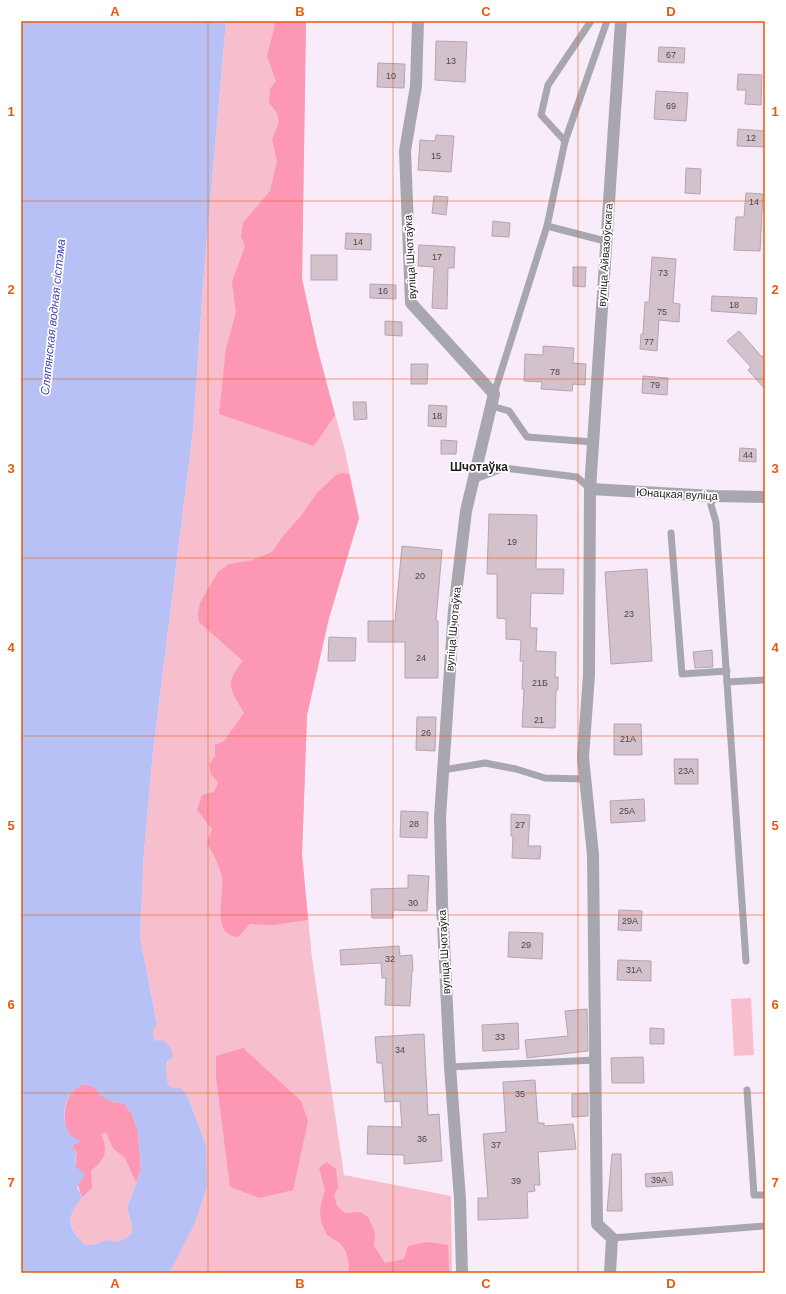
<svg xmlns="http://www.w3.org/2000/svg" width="786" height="1294" font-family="Arial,sans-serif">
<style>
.green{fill:#f7becd}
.forest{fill:#fc97b4}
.water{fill:#b7c1f6;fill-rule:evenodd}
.building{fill:#d3c2cc;stroke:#b5a4ae}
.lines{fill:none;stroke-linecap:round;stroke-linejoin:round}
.service{stroke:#a8a6ae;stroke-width:7}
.minor{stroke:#a8a6ae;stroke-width:12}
.grid{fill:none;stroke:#e8590c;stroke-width:1;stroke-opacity:0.55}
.labels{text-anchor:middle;stroke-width:3.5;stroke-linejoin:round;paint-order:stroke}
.number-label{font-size:9px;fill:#4c454b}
.street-label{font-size:11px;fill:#1f1b20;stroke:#fff}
.water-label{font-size:12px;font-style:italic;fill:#4448ab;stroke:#fff}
.neighbourhood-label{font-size:12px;font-weight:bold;fill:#1f1b20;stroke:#fff}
.neatline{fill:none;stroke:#e8590c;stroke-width:1.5}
.grid-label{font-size:13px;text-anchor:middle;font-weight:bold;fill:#e8590c}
</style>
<rect width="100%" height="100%" fill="#f8ecfb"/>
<g class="green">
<path d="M 226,21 L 306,21 L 302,279 L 317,347 L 345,451 L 359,518 L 329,618 L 307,715 L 302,855 L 312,958 L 344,1175 L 451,1196 L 452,1273 L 169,1273 L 171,1269 L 206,1145 L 187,1095 L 181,1089 L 173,1088 L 168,1084 C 167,1075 163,1065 171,1058 C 167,1053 153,1039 152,1032 C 152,1028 155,1026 157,1023 L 140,937 L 144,852 L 153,751 L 193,431 L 203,284 Z"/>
<path d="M 751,998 L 754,1055 L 734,1056 L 731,999 Z"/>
<path d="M 76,1088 L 141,1170 L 127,1208 L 132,1225 L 132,1232 L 126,1238 L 117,1242 L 106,1241 L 94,1245 L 85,1245 C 67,1226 65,1218 82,1197 Z"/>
</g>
<g class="forest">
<path d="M 275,21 L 306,21 L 302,279 L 317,347 L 335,415 L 314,446 L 219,414 L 226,349 L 236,312 L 232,282 L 245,246 L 241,237 L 243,223 L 270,191 L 277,161 L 272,139 L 279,122 L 277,113 L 269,103 L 270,89 L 276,81 L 267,56 L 274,29 Z"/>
<path d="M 342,473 L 349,474 L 359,518 L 329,618 L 307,715 L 302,855 L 308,920 L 274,925 L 250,924 L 238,937 C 235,936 231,936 229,934 C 213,925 225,891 222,878 C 220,865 213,854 207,843 L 212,829 L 197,810 L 202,795 L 214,792 L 218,783 L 211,774 L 209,765 L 215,756 L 215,745 L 224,741 L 244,713 C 230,688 224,685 243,661 L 199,622 L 198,614 L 200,603 L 218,572 L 229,564 L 253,560 L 272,552 L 284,535 L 301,516 L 317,493 L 336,475 Z"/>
<path d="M 243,1048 L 301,1101 L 308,1121 L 293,1190 L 259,1198 L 230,1187 L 216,1077 L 216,1056 Z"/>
<path d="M 85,1084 L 94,1087 L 111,1101 L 125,1104 L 132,1114 L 138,1131 L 141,1170 L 136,1182 L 125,1158 L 113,1148 L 106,1132 L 101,1134 C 109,1152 105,1159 91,1171 L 92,1188 L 82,1197 C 77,1186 73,1166 77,1153 L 72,1147 L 74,1144 C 73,1138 70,1135 67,1130 C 62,1118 65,1096 76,1088 C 79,1086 82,1085 85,1084 Z"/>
<path d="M 326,1162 L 336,1169 L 338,1187 L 334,1195 L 337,1206 L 345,1213 L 360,1212 L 368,1217 L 375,1233 L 374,1246 L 385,1263 L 404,1259 L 408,1246 L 427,1242 L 448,1245 L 449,1273 L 348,1273 L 349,1265 L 346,1251 L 340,1243 L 327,1235 L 321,1222 L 320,1209 L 325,1190 L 319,1168 Z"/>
</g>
<path class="water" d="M 21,21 L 226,21 L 203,284 L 193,431 L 153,751 L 144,852 L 140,937 L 157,1024 C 152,1030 151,1036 157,1041 L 163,1040 L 170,1047 L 173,1056 L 167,1062 L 166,1067 L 168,1084 L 173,1088 L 181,1088 L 187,1095 L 206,1145 L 207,1186 L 194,1225 L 169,1273 L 21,1273 ZM 85,1084 L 94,1087 C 101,1100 111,1101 125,1104 L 132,1114 L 138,1131 L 141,1170 L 127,1208 L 132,1225 L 132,1232 L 126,1238 L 117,1242 L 106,1240 L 94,1245 L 85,1245 C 66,1226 66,1218 82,1197 L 77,1187 L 85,1174 L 76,1167 L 75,1160 L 77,1153 L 72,1147 L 74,1144 L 78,1144 L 80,1141 C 78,1140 74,1138 72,1136 C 60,1125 63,1097 76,1088 C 79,1086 82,1085 85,1084 Z"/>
<g class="building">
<path d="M 436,41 L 467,42 L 465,82 L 435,80 Z"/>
<path d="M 659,47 L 685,48 L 684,63 L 658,62 Z"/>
<path d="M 378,63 L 405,64 L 404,88 L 377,87 Z"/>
<path d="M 738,74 L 762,75 L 761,105 L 745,104 L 746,90 L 737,90 Z"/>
<path d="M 656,91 L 688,93 L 686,121 L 654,119 Z"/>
<path d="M 738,129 L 765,131 L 765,147 L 737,146 Z"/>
<path d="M 436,135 L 454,136 L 451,172 L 418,170 L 420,140 L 435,141 Z"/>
<path d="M 686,168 L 701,169 L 700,194 L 685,193 Z"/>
<path d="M 746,193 L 763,194 L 760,251 L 734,250 L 736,217 L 744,217 Z"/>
<path d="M 434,196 L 448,197 L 446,215 L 432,213 Z"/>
<path d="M 493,221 L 510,223 L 509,237 L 492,236 Z"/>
<path d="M 346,233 L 371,234 L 371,250 L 345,249 Z"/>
<path d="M 419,245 L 455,247 L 454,268 L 448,268 L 447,309 L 432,308 L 434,267 L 418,266 Z"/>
<rect x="311" y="255" width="26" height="25"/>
<path d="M 652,257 L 676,259 L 673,303 L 680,304 L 679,322 L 659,320 L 657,351 L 640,349 L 641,334 L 643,334 L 645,302 L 649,302 Z"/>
<path d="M 573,267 L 586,267 L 585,287 L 573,286 Z"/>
<path d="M 370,284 L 396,285 L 396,299 L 370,298 Z"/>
<path d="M 712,296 L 757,298 L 756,314 L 711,311 Z"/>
<path d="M 385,321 L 402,322 L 402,336 L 385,335 Z"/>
<path d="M 739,331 L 762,357 L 765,355 L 765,389 L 748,370 L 751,367 L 727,341 Z"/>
<path d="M 543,346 L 574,348 L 573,363 L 586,364 L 585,385 L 573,384 L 572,391 L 541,389 L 542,382 L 524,381 L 525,354 L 543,355 Z"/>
<path d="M 411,364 L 428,364 L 427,384 L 411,384 Z"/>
<path d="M 643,376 L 668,378 L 667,395 L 642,393 Z"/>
<path d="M 353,402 L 366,402 L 367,419 L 354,420 Z"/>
<path d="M 429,405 L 447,406 L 446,427 L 428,426 Z"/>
<path d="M 441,440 L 457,441 L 456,454 L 441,454 Z"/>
<path d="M 740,448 L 756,449 L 756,462 L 739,461 Z"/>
<path d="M 489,514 L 537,515 L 536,569 L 564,569 L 563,594 L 531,593 L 530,628 L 537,628 L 536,651 L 556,652 L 555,677 L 558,677 L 558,690 L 556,690 L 555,728 L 522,727 L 524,689 L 522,689 L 523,661 L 520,661 L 521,640 L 506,639 L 506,619 L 497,618 L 497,574 L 487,574 Z"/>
<path d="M 402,546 L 442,550 L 436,621 L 438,621 L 438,678 L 405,678 L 405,642 L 368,642 L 368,621 L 395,621 Z"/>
<path d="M 647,569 L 652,661 L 611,664 L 605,572 Z"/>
<path d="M 329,637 L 356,638 L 355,661 L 328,661 Z"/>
<path d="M 712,650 L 713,667 L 695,668 L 693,652 Z"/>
<path d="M 417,717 L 436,717 L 435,751 L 416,750 Z"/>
<path d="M 614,724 L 641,724 L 642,755 L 614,755 Z"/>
<path d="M 674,759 L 698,759 L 698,784 L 675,784 Z"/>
<path d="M 644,799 L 645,821 L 611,823 L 610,801 Z"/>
<path d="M 401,811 L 428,812 L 427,838 L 400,837 Z"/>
<path d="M 511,814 L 530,815 L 528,846 L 541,846 L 540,859 L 512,858 L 513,836 L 511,836 Z"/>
<path d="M 408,875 L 429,876 L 427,911 L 393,910 L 393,918 L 372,918 L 371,889 L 408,888 Z"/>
<path d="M 619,910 L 642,911 L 641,931 L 618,930 Z"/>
<path d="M 509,932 L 543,933 L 542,959 L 508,957 Z"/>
<path d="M 399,946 L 400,956 L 412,955 L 413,971 L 412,971 L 410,1006 L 385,1005 L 386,978 L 382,978 L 381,963 L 341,965 L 340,950 Z"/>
<path d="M 618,960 L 651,961 L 651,981 L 617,980 Z"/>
<path d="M 587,1009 L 588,1051 L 527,1058 L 525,1040 L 568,1036 L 565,1011 Z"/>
<path d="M 518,1023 L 519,1049 L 483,1051 L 482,1025 Z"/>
<path d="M 650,1028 L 664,1029 L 664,1044 L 650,1044 Z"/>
<path d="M 424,1034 L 428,1115 L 439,1114 L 442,1161 L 404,1164 L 404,1155 L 367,1154 L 368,1126 L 402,1127 L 400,1101 L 385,1102 L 382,1063 L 377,1063 L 375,1037 Z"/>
<path d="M 643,1057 L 644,1083 L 612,1083 L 611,1058 Z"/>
<path d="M 535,1080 L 538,1123 L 544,1123 L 544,1126 L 573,1124 L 576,1149 L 538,1152 L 540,1185 L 534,1185 L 535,1191 L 527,1192 L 528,1218 L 478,1220 L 478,1198 L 488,1198 L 483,1134 L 506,1132 L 503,1082 Z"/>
<path d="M 588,1093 L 588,1116 L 572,1117 L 572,1094 Z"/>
<path d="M 612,1154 L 621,1154 L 622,1211 L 607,1211 Z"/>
<path d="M 672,1172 L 673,1185 L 646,1187 L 645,1174 Z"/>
</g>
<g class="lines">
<g class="service">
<path d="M 565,141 L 541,115 L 548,85 L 591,21"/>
<path d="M 547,226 L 605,241"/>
<path d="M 494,394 L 547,226 L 565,141 L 607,21"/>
<path d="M 492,406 L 509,411 L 527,437 L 593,442"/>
<path d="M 473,480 L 504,468 L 577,477 L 590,489"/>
<path d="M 714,496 L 711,505 L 716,522 L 727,682"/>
<path d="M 671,533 L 682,674 L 727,671"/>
<path d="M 443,770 L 485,763 L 516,769 L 545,778 L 585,779"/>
<path d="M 746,961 L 727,682 L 765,680"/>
<path d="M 450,1067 L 595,1060"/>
<path d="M 747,1090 L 754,1195 L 765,1195"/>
<path d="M 612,1238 L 765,1226"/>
</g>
<g class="minor">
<path d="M 418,21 L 416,86 L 405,151 L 411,303 L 494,394 L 466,511 L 454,610 L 440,817 L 442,903 L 450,1067 L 460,1199 L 462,1273"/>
<path d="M 590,489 L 714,496 L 765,497"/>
<path d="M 610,1273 L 612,1238 L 597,1224 L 593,855 L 583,757 L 589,675 L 590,489 L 621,21"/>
</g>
</g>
<path class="grid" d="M 208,21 L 208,1273M 393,21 L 393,1273M 578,21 L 578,1273M 21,201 L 765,201M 21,379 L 765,379M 21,558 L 765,558M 21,736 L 765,736M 21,915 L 765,915M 21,1093 L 765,1093"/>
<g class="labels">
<g class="number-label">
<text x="671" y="58">67</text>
<text x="451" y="64">13</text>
<text x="391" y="79">10</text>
<text x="671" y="109">69</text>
<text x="751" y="141">12</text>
<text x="436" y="159">15</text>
<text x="754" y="205">14</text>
<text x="358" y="245">14</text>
<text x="437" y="260">17</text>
<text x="663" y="276">73</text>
<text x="383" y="294">16</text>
<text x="734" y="308">18</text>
<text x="662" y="315">75</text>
<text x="649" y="345">77</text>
<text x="555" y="375">78</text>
<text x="655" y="388">79</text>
<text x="437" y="419">18</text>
<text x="748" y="458">44</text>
<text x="512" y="545">19</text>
<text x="420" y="579">20</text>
<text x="629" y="617">23</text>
<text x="421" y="661">24</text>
<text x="540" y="686">21Б</text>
<text x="539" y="723">21</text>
<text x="426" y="736">26</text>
<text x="628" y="742">21А</text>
<text x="686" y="774">23А</text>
<text x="627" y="814">25А</text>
<text x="414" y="827">28</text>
<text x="520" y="828">27</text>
<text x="413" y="906">30</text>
<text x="630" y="924">29А</text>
<text x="526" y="948">29</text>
<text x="390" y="962">32</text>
<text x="634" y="973">31А</text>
<text x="500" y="1040">33</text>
<text x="400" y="1053">34</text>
<text x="520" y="1097">35</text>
<text x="422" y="1142">36</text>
<text x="496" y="1148">37</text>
<text x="659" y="1183">39А</text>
<text x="516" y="1184">39</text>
</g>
<g class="street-label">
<text transform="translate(605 255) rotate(-86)" y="4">вуліца Айвазоўскага</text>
<text transform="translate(410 257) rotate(-93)" y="4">вуліца Шчотаўка</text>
<text transform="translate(677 494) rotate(3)" y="4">Юнацкая вуліца</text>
<text transform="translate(453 629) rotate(-85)" y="4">вуліца Шчотаўка</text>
<text transform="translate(444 952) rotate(-93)" y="4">вуліца Шчотаўка</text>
</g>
<g class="water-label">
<text transform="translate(53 317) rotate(-84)" y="4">Сляпянская водная сістэма</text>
</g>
<g class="neighbourhood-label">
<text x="479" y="471">Шчотаўка</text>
</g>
</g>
<rect width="786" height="1294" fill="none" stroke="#ffffff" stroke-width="44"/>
<rect x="22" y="22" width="742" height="1250" class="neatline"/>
<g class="grid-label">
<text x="115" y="16">A</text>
<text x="300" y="16">B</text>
<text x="486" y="16">C</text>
<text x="671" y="16">D</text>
<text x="11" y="116">1</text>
<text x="775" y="116">1</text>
<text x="11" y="294">2</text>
<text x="775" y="294">2</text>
<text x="11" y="473">3</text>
<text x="775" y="473">3</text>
<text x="11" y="652">4</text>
<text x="775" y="652">4</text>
<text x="11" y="830">5</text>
<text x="775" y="830">5</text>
<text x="11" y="1009">6</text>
<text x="775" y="1009">6</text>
<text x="11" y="1187">7</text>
<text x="775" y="1187">7</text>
<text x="115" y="1288">A</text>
<text x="300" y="1288">B</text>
<text x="486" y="1288">C</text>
<text x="671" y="1288">D</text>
</g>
</svg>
